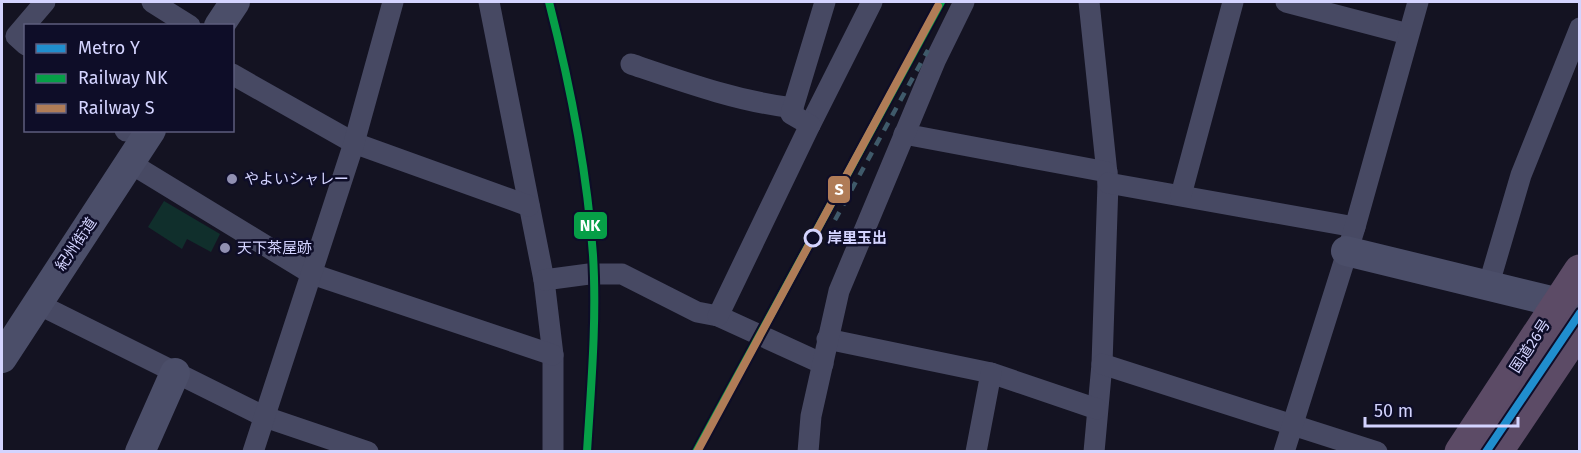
<svg xmlns="http://www.w3.org/2000/svg" width="1581" height="453" font-family="'Fira Sans','Noto Sans JP',sans-serif">
<style>
.green{fill:#102f2c}
.lines{fill:none;stroke-linecap:round;stroke-linejoin:round}
.street{stroke:#474963;stroke-width:21}
.secondary{stroke:#4b4e69;stroke-width:30}
.highway{stroke:#5c4b66;stroke-width:33}
.rail{stroke:#3f5a6a;stroke-width:4.5;stroke-dasharray:9 8;stroke-linecap:butt}
.rail-1-casing{stroke:#0e0d28;stroke-width:12}
.rail-2-casing{stroke:#0e0d28;stroke-width:12}
.rail-1{stroke:#069f47;stroke-width:8}
.rail-2{stroke:#b07c57;stroke-width:8}
.metro-1-casing{stroke:#0e0d28;stroke-width:12}
.metro-1{stroke:#208ece;stroke-width:8}
.poi-dot{fill:#9190b2;stroke:#0e0d28;stroke-width:2}
.stop-dot{fill:#0e0d28;stroke:#d4d4ff;stroke-width:3}
.labels{text-anchor:middle;stroke-width:5;stroke-linejoin:round;paint-order:stroke}
.poi-label{font-size:15px;fill:#d4d4ff;stroke:#0e0d28;text-anchor:start}
.stop-label{font-size:15px;font-weight:bold;fill:#d4d4ff;stroke:#0e0d28;text-anchor:start}
.street-label{font-size:15px;fill:#d4d4ff;stroke:#0e0d28}
.line-badge{stroke:#0e0d28;stroke-width:2}
.badge-label{font-size:16px;text-anchor:middle;font-weight:bold;fill:#fff}
</style>
<rect width="100%" height="100%" fill="#141322"/>
<path class="green" d="M 164,201 L 220,234 L 211,252 L 187,239 L 182,249 L 148,227 Z"/>
<g class="lines">
<g class="street">
<path d="M 152,2 L 190,26"/>
<path d="M 489,2 L 544,280 L 553,355 L 553,452"/>
<path d="M 1089,2 L 1108,183 L 1102,364 L 1094,452"/>
<path d="M 1286,2 L 1408,34"/>
<path d="M 26,45 L 16,36 L 45,2"/>
<path d="M 631,64 C 684,82 737,101 793,108"/>
<path d="M 232,74 L 354,143 L 529,206"/>
<path d="M 810,125 L 872,2"/>
<path d="M 125,130 L 126,131"/>
<path d="M 904,134 L 1107,172"/>
<path d="M 130,163 L 312,274 L 553,355"/>
<path d="M 1108,183 L 1355,227"/>
<path d="M 1181,195 L 1233,2"/>
<path d="M 544,280 L 589,274 L 622,274 L 697,312 L 718,316 L 823,364"/>
<path d="M 1488,287 L 1521,175 L 1580,28"/>
<path d="M 36,303 L 265,417 L 368,452"/>
<path d="M 718,316 L 810,125 L 791,114 L 825,2"/>
<path d="M 827,339 L 991,373 L 1097,409"/>
<path d="M 1102,364 L 1377,452"/>
<path d="M 253,452 L 354,143 L 393,2"/>
<path d="M 808,452 L 811,416 L 839,291 L 936,59 L 964,2"/>
<path d="M 976,452 L 991,373"/>
<path d="M 1284,452 L 1355,227 L 1418,2"/>
</g>
<g class="secondary">
<path d="M 219,26 L 235,2"/>
<path d="M 1346,251 L 1580,308"/>
<path d="M 2,358 L 151,130"/>
<path d="M 140,452 L 175,373"/>
</g>
<g class="highway">
<path d="M 1461,452 L 1580,271"/>
<path d="M 1496,452 L 1580,327"/>
</g>
<path class="rail" d="M 835,220 L 928,50"/>
<g class="rail-1-casing">
<g id="rail-1">
<path d="M 549,2 C 570,84 587,169 593,255 C 597,319 591,387 587,452"/>
<path d="M 696,452 L 941,2"/>
</g>
</g>
<g class="rail-2-casing">
<path id="rail-2" d="M 697,452 L 938,6"/>
</g>
<use href="#rail-1" class="rail-1"/>
<use href="#rail-2" class="rail-2"/>
<g class="metro-1-casing">
<path id="metro-1" d="M 1486,452 L 1580,313"/>
</g>
<use href="#metro-1" class="metro-1"/>
</g>
<g class="poi-dot">
<circle cx="232" cy="179" r="6"/>
<circle cx="225" cy="248" r="6"/>
</g>
<circle class="stop-dot" cx="813" cy="238" r="8"/>
<g class="labels">
<g class="poi-label">
<text x="244" y="184">やよいシャレー</text>
<text x="237" y="253">天下茶屋跡</text>
</g>
<g class="stop-label">
<text x="827" y="243">岸里玉出</text>
</g>
<g class="street-label">
<text transform="translate(76 244) rotate(-56)" y="5">紀州街道</text>
<text transform="translate(1530 346) rotate(-57)" y="5">国道26号</text>
</g>
</g>
<g class="line-badge">
<rect x="827" y="175" width="24" height="29" rx="6" fill="#b07c57"/>
<rect x="573" y="211" width="35" height="29" rx="6" fill="#069f47"/>
</g>
<g class="badge-label">
<text x="839" y="195">S</text>
<text x="590" y="231">NK</text>
</g>
<rect width="1581" height="453" fill="none" stroke="#d4d4ff" stroke-width="6"/>
<rect x="24" y="24" width="210" height="108" fill="#0e0d28" stroke="#5d5d7e" stroke-width="1.5"/>
<rect x="36" y="44" width="30" height="9" fill="#208ece" stroke="#5d5d7e" stroke-width="1.5"/>
<text x="78" y="54" font-size="18" fill="#d4d4ff">Metro Y</text>
<rect x="36" y="74" width="30" height="9" fill="#069f47" stroke="#5d5d7e" stroke-width="1.5"/>
<text x="78" y="84" font-size="18" fill="#d4d4ff">Railway NK</text>
<rect x="36" y="104" width="30" height="9" fill="#b07c57" stroke="#5d5d7e" stroke-width="1.5"/>
<text x="78" y="114" font-size="18" fill="#d4d4ff">Railway S</text>
<path d="M1365 417v9h153v-9" fill="none" stroke="#d4d4ff" stroke-width="3"/>
<text x="1374" y="417" font-size="18" fill="#d4d4ff" stroke="#0e0d28" stroke-width="4.5" paint-order="stroke">50 m</text>
</svg>
